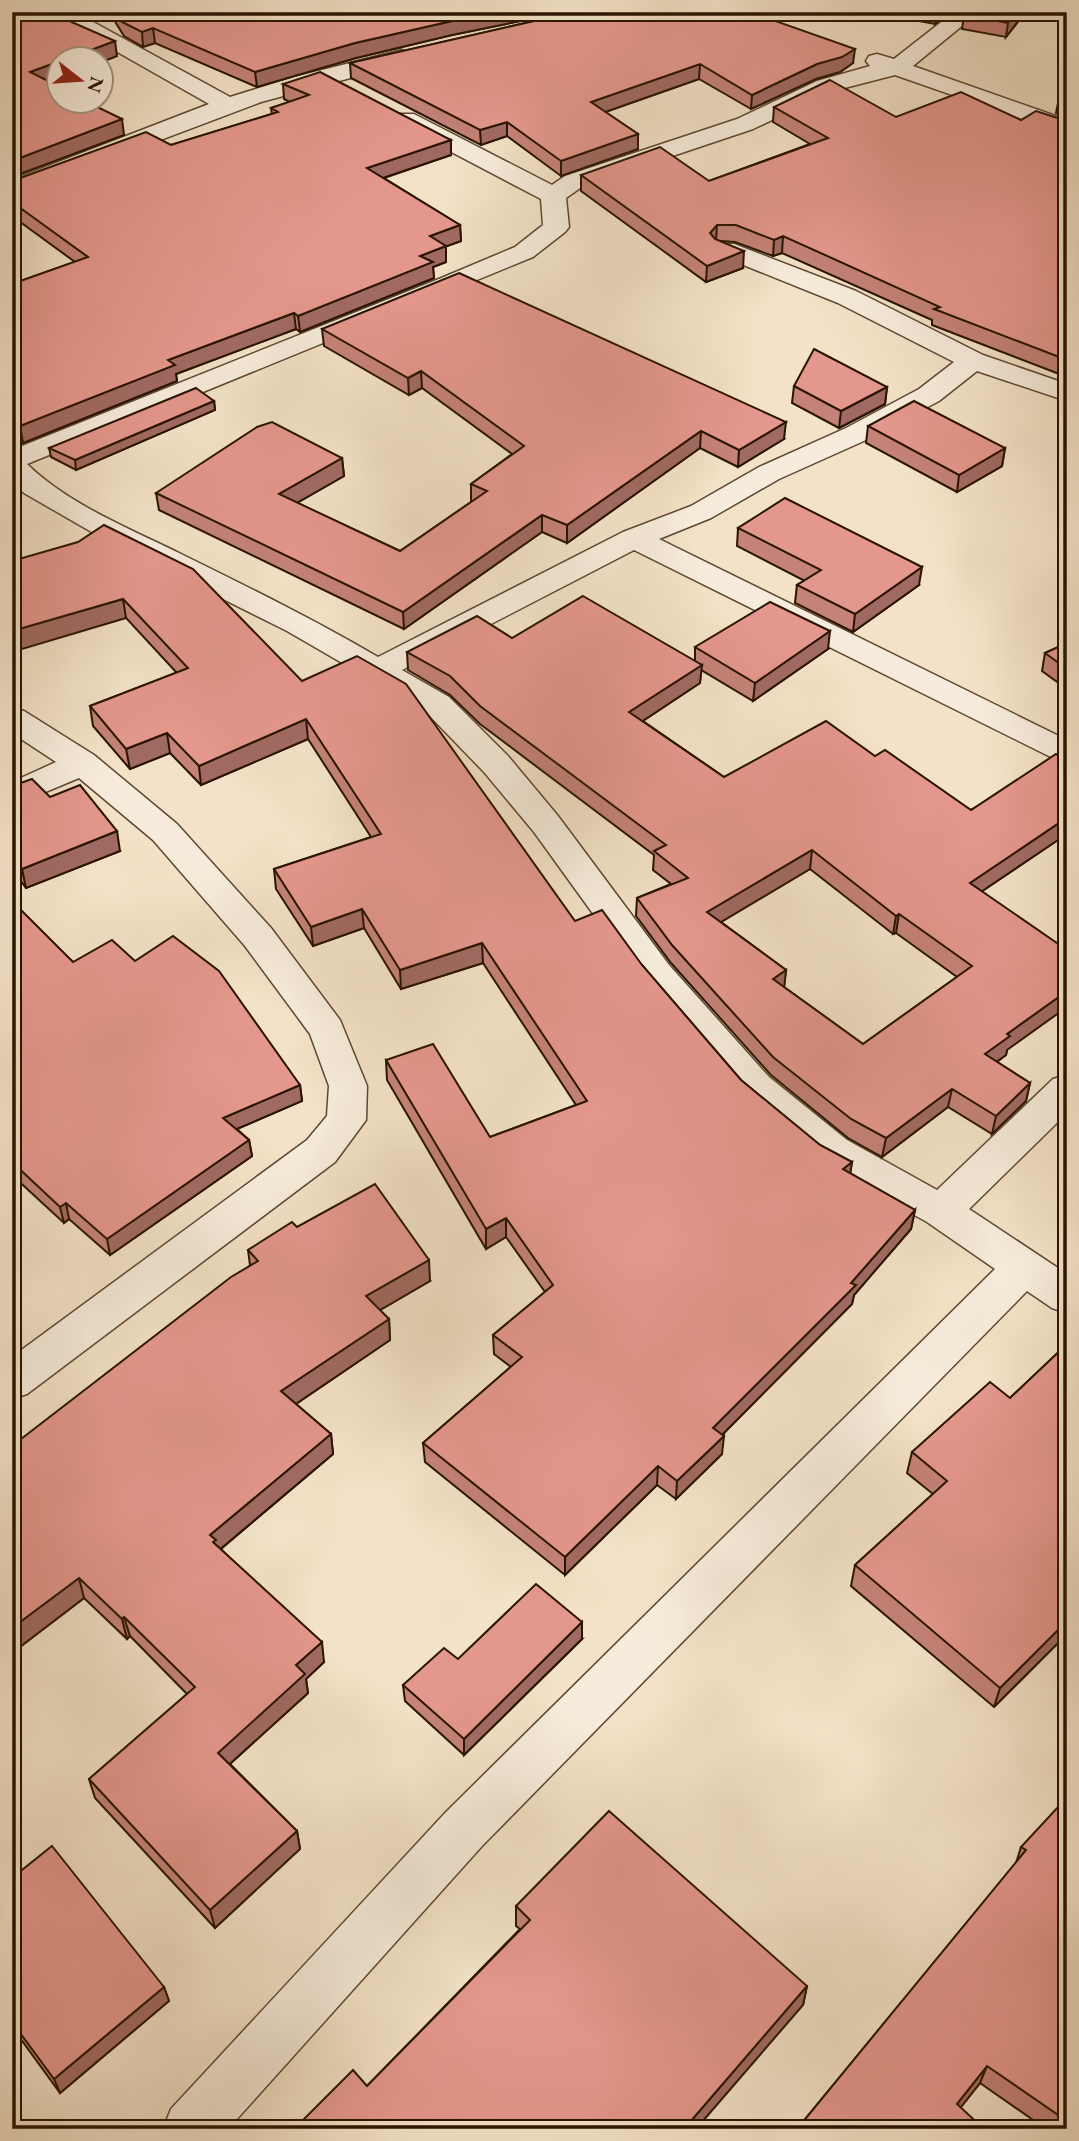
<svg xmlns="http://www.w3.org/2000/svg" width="1079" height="2141" font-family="'EB Garamond',serif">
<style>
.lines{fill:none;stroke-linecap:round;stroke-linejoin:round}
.minor-casing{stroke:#5c4732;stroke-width:3}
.minor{fill:#f7ecdb;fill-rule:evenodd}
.wall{fill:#c48278;stroke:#291301;stroke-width:2;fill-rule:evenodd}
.shaded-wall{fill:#a06a62;stroke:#291301;stroke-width:2}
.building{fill:#e4978c;stroke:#291301;stroke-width:2;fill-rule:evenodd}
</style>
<rect width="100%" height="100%" fill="#f3e2c7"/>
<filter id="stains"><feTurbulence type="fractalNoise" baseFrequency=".00286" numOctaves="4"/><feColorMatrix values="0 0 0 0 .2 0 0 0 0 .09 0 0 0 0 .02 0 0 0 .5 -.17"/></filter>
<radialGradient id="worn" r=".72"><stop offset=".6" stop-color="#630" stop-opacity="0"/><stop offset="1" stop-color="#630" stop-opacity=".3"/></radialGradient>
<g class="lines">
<g class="minor-casing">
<g id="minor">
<path d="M 47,12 L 75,12 L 230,97 L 294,77 L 402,50 L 413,57 L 410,62 L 261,102 L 12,196 L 12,180 L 209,104 Z"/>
<path d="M 954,12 L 979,12 L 913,66 L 1067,120 L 1067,135 L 895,75 L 833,91 L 753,129 L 583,186 L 566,198 L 569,227 L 565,232 L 533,257 L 27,464 C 68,504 128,528 179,553 C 246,586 313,619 378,657 L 623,532 L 691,506 L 759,467 L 846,428 L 919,389 L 954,362 L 838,303 L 716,254 L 712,249 L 716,244 L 734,244 L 856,291 L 983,355 L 1067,384 L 1067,401 L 977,371 L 939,401 L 866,440 L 779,479 L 711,518 L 659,539 L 1067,740 L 1067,765 L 634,550 L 402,670 L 449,697 L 508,756 L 558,816 L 669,965 L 769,1077 L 847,1140 L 937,1190 L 1053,1079 L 1067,1075 L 1067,1113 L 969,1209 L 1067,1274 L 1067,1313 L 1052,1308 L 1027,1291 L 482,1846 L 228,2129 L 163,2129 L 171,2109 L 446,1812 L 995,1269 L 927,1222 L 819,1162 L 741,1097 L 643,983 L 534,832 L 484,772 L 425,711 L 287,631 L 109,542 L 24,493 L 12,482 L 12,450 L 439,279 L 515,247 L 543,225 L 541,199 L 398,124 L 394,119 L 398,114 L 414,114 L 552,185 L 565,176 L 737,119 L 817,81 L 870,66 L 866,61 L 869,56 L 877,54 L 894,59 Z"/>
<path d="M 12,708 L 24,711 L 94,755 L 177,824 L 271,928 L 340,1020 L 367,1086 L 366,1120 L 335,1162 L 27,1394 L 12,1399 L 12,1357 L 307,1140 L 327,1116 L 329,1086 L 310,1034 L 245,946 L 153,840 L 79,778 L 12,806 L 12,782 L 56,762 L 12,733 Z"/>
</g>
</g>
<use href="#minor" class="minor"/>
</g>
<g class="wall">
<path d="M 109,12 L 750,12 L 853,63 L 840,72 L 816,79 L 751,109 L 699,79 L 605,112 L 638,134 L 638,149 L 561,176 L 507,136 L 481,145 L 351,78 L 350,63 L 573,12 L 560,13 L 452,35 L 356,58 L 257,87 L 155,43 L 143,47 L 124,36 Z"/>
<path d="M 870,12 L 950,12 L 935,24 Z"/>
<path d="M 967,12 L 1067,12 L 1067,19 L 1025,13 L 1006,37 L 962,29 L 964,15 Z"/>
<path d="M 283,84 L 451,140 L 451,155 L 384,178 L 460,225 L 461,241 L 446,246 L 446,262 L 433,267 L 434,278 L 300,332 L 296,329 L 176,374 L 177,381 L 23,443 L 12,433 L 12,284 L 75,262 L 12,216 L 12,181 L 171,145 L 272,114 L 271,108 L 290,102 L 284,99 Z"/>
<path d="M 1067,93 L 1067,118 L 1056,113 L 1059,98 Z"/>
<path d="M 774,107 L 896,117 L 1067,121 L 1067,377 L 932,325 L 932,320 L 782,253 L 773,256 L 735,242 L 720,241 L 743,268 L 706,282 L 581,191 L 581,175 L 709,181 L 810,144 L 773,122 Z"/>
<path d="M 322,329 L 784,439 L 738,467 L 700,448 L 567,543 L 542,532 L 404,629 L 159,510 L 156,493 L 342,458 L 344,476 L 297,503 L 400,551 L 471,502 L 471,484 L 512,454 L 422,388 L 409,395 L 324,346 Z"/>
<path d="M 794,386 L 887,387 L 885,404 L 839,428 L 792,403 Z"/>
<path d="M 214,401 L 215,410 L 76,470 L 51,457 L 49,448 Z"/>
<path d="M 868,426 L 1005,448 L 1002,466 L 957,492 L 866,443 Z"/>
<path d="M 738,528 L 919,585 L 853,632 L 795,603 L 797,585 L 805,581 L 737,546 Z"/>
<path d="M 78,542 L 302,681 L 575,921 L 642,965 L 741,1080 L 820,1145 L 852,1162 L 850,1173 L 915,1210 L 911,1229 L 854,1295 L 852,1304 L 722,1435 L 722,1454 L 676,1499 L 657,1485 L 565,1575 L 425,1462 L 423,1443 L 511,1367 L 494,1354 L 493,1335 L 545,1292 L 506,1237 L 486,1249 L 387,1080 L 386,1060 L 490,1137 L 576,1105 L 483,963 L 401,989 L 364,928 L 313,946 L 276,889 L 274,869 L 371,837 L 308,739 L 201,785 L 170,753 L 130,769 L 93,726 L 90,706 L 177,673 L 126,618 Z"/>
<path d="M 512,638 L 695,661 L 695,647 L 828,649 L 753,701 L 701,670 L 700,683 L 643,721 L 724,777 L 875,756 L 971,810 L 1067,760 L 1067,845 L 1058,840 L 982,891 L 1007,1050 L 1006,1055 L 997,1062 L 1030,1083 L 1026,1101 L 992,1134 L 948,1107 L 882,1157 L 848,1138 L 771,1075 L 671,963 L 636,916 L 637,898 L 671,884 L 653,870 L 654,855 L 480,724 L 450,695 L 408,670 L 407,652 ZM 810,869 L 893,934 L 896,933 L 957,977 L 863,1044 L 784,987 L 786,970 L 721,922 Z"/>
<path d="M 1067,643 L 1067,689 L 1042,671 L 1045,653 Z"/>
<path d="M 12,786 L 50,797 L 120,851 L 26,888 L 12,869 Z"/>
<path d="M 12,907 L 73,962 L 135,961 L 300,1085 L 302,1101 L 237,1129 L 249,1140 L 252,1156 L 110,1255 L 69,1219 L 64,1223 L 12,1175 Z"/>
<path d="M 297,1227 L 430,1281 L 380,1310 L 389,1319 L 390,1340 L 296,1404 L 331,1434 L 333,1454 L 221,1549 L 324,1662 L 306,1679 L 308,1693 L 230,1764 L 297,1831 L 300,1849 L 215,1928 L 95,1798 L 89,1779 L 187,1694 L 130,1636 L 127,1639 L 84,1598 L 12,1653 L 250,1265 L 248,1250 Z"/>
<path d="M 1067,1344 L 1067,1634 L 994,1707 L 851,1586 L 855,1565 L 933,1494 L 907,1473 L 912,1452 L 1010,1398 Z"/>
<path d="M 582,1639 L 464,1755 L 405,1701 L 403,1685 L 458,1659 Z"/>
<path d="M 1067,1814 L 1067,2129 L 1046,2129 L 980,2083 L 960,2108 L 797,2129 L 1016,1863 L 1021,1847 Z"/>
<path d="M 12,1878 L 164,1987 L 169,2001 L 60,2093 L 12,2027 Z"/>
<path d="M 516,1906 L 807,1986 L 803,2005 L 367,2086 L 520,1929 L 516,1926 Z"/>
</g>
<g class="shaded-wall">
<path d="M 494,12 L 560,12 L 560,13 L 452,35 L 356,58 L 257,87 L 255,72 L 355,43 L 452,21 Z"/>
<path d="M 936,12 L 950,12 L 935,24 Z"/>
<path d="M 1016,12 L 1025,12 L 1006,37 L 1008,23 Z"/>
<path d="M 153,28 L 155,43 L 143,47 L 142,32 Z"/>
<path d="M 115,41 L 117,56 L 102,62 L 102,60 L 64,60 Z"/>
<path d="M 855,49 L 853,63 L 840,72 L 816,79 L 751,109 L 752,95 L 817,64 Z"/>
<path d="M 60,61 L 60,77 L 32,87 L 30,72 Z"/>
<path d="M 700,64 L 699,79 L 591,117 L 591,102 Z"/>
<path d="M 122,119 L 124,135 L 12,177 L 12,161 Z"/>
<path d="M 507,122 L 507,136 L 481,145 L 480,130 Z"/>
<path d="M 638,134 L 638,149 L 561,176 L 561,161 Z"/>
<path d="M 451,140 L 451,155 L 368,183 L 367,168 Z"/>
<path d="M 460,225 L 461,241 L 431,252 L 430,236 Z"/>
<path d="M 717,225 L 716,241 L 710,233 Z"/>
<path d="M 783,236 L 782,253 L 773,256 L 774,240 Z"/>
<path d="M 446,246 L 446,262 L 433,267 L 434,278 L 300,332 L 298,316 L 420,256 Z"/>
<path d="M 744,251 L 743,268 L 706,282 L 707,266 Z"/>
<path d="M 294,313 L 296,329 L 176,374 L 177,381 L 23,443 L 20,426 L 168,360 Z"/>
<path d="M 421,371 L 422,388 L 409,395 L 408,378 Z"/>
<path d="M 887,387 L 885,404 L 839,428 L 841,411 Z"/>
<path d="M 214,401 L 215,410 L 76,470 L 75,460 Z"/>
<path d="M 786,422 L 784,439 L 738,467 L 739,450 Z"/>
<path d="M 701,431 L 700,448 L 567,543 L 567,525 Z"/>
<path d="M 1005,448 L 1002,466 L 957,492 L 959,475 Z"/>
<path d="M 342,458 L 344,476 L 281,512 L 279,494 Z"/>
<path d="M 17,476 L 21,493 L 12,497 L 12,478 Z"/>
<path d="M 542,515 L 542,532 L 404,629 L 403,612 Z"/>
<path d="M 922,567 L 919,585 L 853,632 L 855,614 Z"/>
<path d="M 123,599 L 126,618 L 12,652 L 12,631 Z"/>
<path d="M 830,631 L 828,649 L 753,701 L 755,683 Z"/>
<path d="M 702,665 L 700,683 L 629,730 L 629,712 Z"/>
<path d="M 306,719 L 308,739 L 201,785 L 199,766 Z"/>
<path d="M 167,733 L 170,753 L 130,769 L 126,749 Z"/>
<path d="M 12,763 L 15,778 L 12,780 Z"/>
<path d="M 1062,821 L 1058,840 L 966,902 L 970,883 Z"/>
<path d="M 117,831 L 120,851 L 26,888 L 22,869 Z"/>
<path d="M 812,850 L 810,869 L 706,931 L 707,912 Z"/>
<path d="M 362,909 L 364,928 L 313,946 L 311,927 Z"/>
<path d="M 899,914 L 896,933 L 893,934 L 896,916 Z"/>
<path d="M 482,943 L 483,963 L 401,989 L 400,970 Z"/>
<path d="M 786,970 L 784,989 L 773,979 Z"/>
<path d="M 1067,991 L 1067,1007 L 1007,1050 L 1006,1055 L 981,1073 L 985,1054 L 1007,1034 Z"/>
<path d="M 1030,1083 L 1026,1101 L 992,1134 L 996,1116 Z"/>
<path d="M 300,1085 L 302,1101 L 225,1134 L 223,1118 Z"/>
<path d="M 952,1089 L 948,1107 L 882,1157 L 886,1138 Z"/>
<path d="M 249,1140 L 252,1156 L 110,1255 L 107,1239 Z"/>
<path d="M 852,1162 L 849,1182 L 843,1169 Z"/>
<path d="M 66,1203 L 69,1219 L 64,1223 L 60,1207 Z"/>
<path d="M 915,1210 L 911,1229 L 854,1295 L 852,1304 L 711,1446 L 713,1428 L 851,1283 Z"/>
<path d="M 506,1218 L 506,1237 L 486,1249 L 486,1229 Z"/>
<path d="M 429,1260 L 430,1281 L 368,1317 L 366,1296 Z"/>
<path d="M 389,1319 L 390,1340 L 284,1412 L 281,1391 Z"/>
<path d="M 331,1434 L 333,1454 L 218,1551 L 210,1535 Z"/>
<path d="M 724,1436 L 722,1454 L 676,1499 L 677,1481 Z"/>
<path d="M 658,1466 L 657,1485 L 565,1575 L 565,1557 Z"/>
<path d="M 79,1578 L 84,1598 L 12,1653 L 12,1628 Z"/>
<path d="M 124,1617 L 130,1636 L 127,1639 L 122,1619 Z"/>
<path d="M 1067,1621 L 1067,1634 L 994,1707 L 1000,1688 Z"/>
<path d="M 582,1622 L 582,1639 L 464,1755 L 464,1739 Z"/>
<path d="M 322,1642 L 324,1662 L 306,1679 L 308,1693 L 222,1771 L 218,1753 L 296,1665 Z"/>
<path d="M 297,1831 L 300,1849 L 215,1928 L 210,1910 Z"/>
<path d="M 807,1986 L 803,2005 L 696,2129 L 684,2129 Z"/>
<path d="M 164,1987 L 169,2001 L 60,2093 L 54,2079 Z"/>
<path d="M 987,2066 L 980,2083 L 950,2121 L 957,2104 Z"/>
</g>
<g class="building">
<path d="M 12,12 L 49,12 L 115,41 L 64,60 L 60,60 L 60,61 L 30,72 L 60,87 L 60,102 L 87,102 L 122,119 L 12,161 Z"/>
<path d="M 116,12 L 494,12 L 452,21 L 355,43 L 255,72 L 153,28 L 142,32 L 122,22 Z"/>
<path d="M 574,12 L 750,12 L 855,49 L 842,57 L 817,64 L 752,95 L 700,64 L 591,102 L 638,134 L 561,161 L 507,122 L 480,130 L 350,63 Z"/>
<path d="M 967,12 L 1016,12 L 1008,23 L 964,15 Z"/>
<path d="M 320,72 L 451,140 L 367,168 L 460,225 L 430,236 L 446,246 L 420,256 L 433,262 L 298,316 L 294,313 L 168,360 L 175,365 L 20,426 L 12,419 L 12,284 L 88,257 L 12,202 L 12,181 L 146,132 L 171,145 L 278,112 L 271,108 L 309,95 L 283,84 Z"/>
<path d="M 830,80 L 896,117 L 961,92 L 1021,120 L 1036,111 L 1067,121 L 1067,360 L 934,309 L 940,307 L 783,236 L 774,240 L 736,225 L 717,225 L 710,233 L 715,239 L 744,251 L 707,266 L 581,175 L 660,147 L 709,181 L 828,138 L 774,107 Z"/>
<path d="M 1067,93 L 1067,101 L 1059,98 Z"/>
<path d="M 459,273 L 786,422 L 739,450 L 701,431 L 567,525 L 542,515 L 403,612 L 156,493 L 257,427 L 272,422 L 342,458 L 279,494 L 400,551 L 487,491 L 471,484 L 524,446 L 421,371 L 408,378 L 322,329 Z"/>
<path d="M 814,349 L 887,387 L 841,411 L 794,386 Z"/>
<path d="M 196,388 L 214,401 L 75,460 L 49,448 Z"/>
<path d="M 914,401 L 1005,448 L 959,475 L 868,426 Z"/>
<path d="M 12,471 L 17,476 L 12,478 Z"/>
<path d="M 785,498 L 922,567 L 855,614 L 797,585 L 821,570 L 738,528 Z"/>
<path d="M 104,525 L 193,569 L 302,681 L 357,656 L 406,684 L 575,921 L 602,910 L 642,965 L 741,1080 L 820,1145 L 852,1162 L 843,1169 L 915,1210 L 851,1283 L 856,1285 L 713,1428 L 724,1436 L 677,1481 L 658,1466 L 565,1557 L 423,1443 L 522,1357 L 493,1335 L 553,1285 L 506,1218 L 486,1229 L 386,1060 L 433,1044 L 490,1137 L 587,1101 L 482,943 L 400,970 L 362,909 L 311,927 L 274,869 L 381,834 L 306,719 L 199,766 L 167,733 L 126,749 L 90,706 L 188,668 L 123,599 L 12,631 L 12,561 L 78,542 Z"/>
<path d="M 583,596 L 702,665 L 629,712 L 724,777 L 826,721 L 875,756 L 885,750 L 971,810 L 1056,754 L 1067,760 L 1067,824 L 1062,821 L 970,883 L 1067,950 L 1067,991 L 1007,1034 L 1010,1036 L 985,1054 L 1030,1083 L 996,1116 L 952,1089 L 886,1138 L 851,1119 L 773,1057 L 672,945 L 637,898 L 688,878 L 654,851 L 666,845 L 480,706 L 450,676 L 407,652 L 477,616 L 512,638 ZM 812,850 L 896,916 L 899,914 L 972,966 L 863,1044 L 773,979 L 786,970 L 707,912 Z"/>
<path d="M 770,602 L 830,631 L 755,683 L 695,647 Z"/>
<path d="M 1067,643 L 1067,669 L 1045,653 Z"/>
<path d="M 32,779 L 50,797 L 80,785 L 117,831 L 22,869 L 12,856 L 12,786 Z"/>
<path d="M 16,905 L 73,962 L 112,940 L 135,961 L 173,936 L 219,971 L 300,1085 L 223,1118 L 249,1140 L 107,1239 L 66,1203 L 60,1207 L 12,1162 L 12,907 Z"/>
<path d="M 375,1184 L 429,1260 L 366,1296 L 389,1319 L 281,1391 L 331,1434 L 210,1535 L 216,1540 L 213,1542 L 322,1642 L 296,1665 L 305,1674 L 218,1753 L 297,1831 L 210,1910 L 89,1779 L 195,1687 L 124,1617 L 122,1619 L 79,1578 L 12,1628 L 12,1446 L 231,1277 L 258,1261 L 248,1250 L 292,1222 L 297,1227 Z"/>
<path d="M 1067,1344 L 1067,1621 L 1000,1688 L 855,1565 L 947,1481 L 912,1452 L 990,1382 L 1010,1398 Z"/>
<path d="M 536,1584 L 582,1622 L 464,1739 L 403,1685 L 444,1648 L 458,1659 Z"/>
<path d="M 1058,1807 L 1067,1814 L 1067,2121 L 987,2066 L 957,2104 L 984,2129 L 797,2129 L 1026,1850 L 1021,1847 Z"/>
<path d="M 609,1811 L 807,1986 L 684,2129 L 294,2129 L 353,2070 L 367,2086 L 530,1920 L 516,1906 Z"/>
<path d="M 52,1846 L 164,1987 L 54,2079 L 12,2022 L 12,1878 Z"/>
</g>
<rect width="1079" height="2141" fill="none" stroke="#f3e2c7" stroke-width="42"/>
<rect x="14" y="14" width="1051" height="2113" fill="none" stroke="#291301" stroke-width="3.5"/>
<rect x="21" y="21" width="1037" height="2099" fill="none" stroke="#291301" stroke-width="2"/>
<g transform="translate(80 80) rotate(107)"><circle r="33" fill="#f7ecdb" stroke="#a59584" stroke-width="2"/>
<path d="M0-5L12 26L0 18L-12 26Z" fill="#8f2418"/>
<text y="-10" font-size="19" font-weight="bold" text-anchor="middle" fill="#291301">N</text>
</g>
<rect width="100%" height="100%" filter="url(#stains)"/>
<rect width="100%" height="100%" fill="url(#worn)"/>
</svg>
